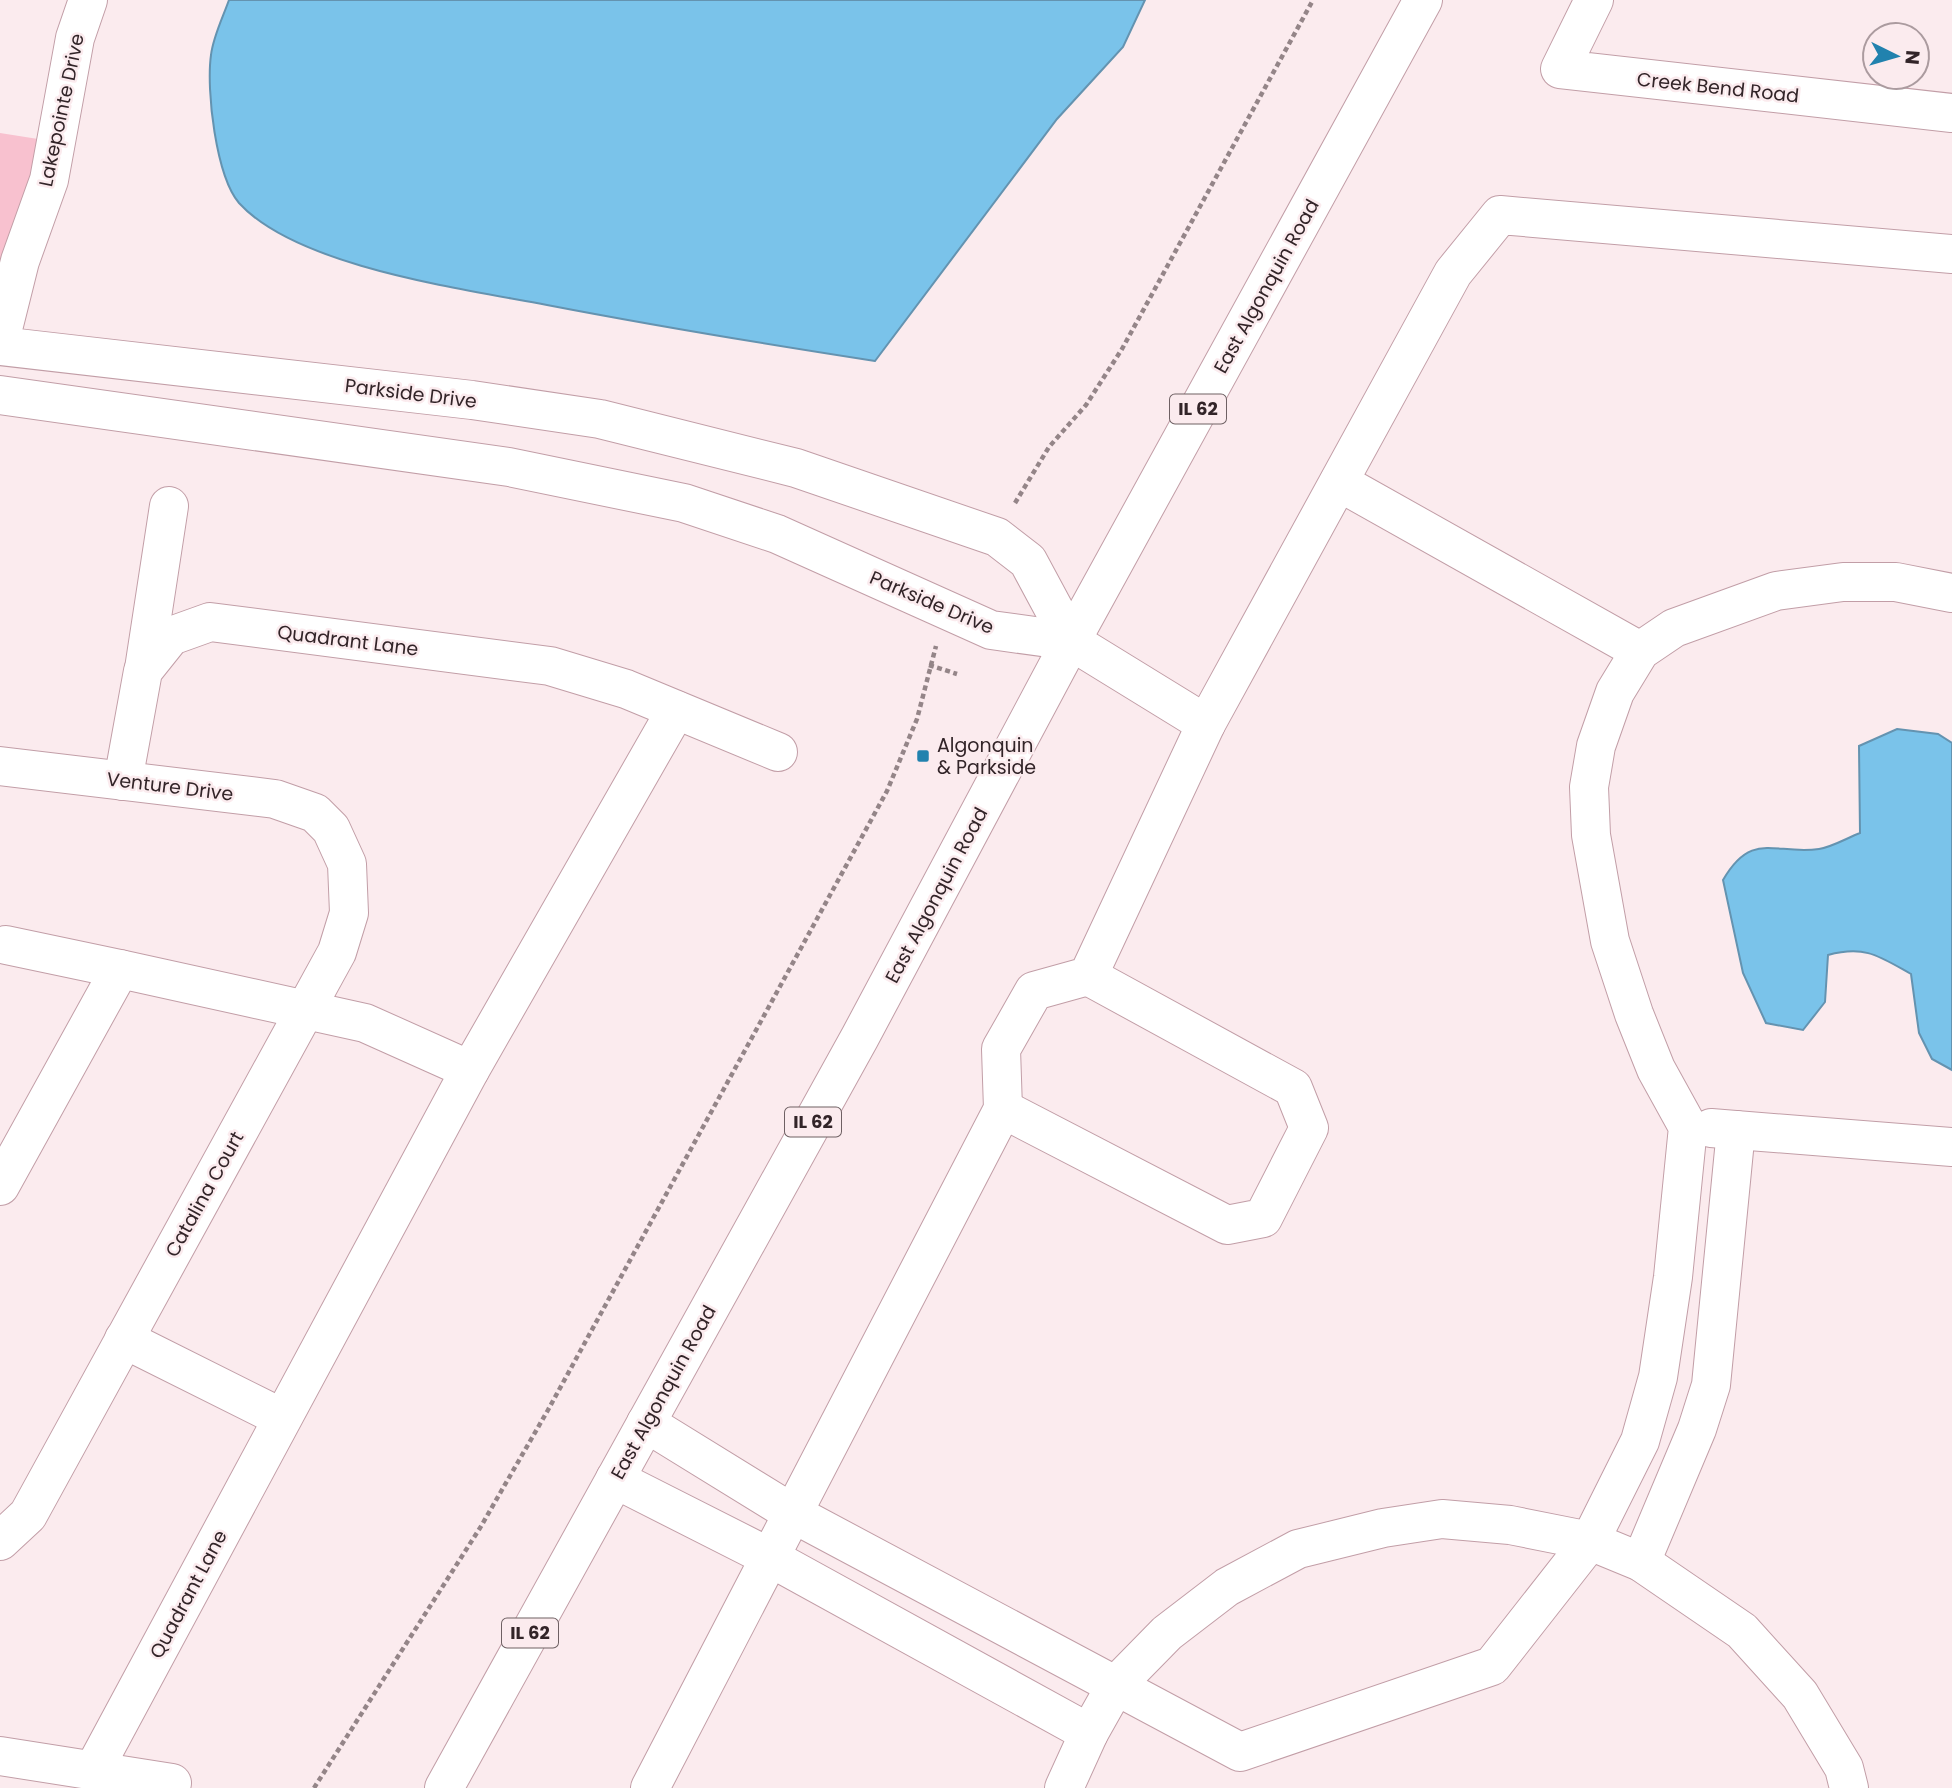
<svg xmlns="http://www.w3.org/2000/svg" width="1952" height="1788" font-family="Poppins,sans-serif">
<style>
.green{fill:#f8c1cf}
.water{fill:#7ac3ea;stroke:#6493b0;stroke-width:2}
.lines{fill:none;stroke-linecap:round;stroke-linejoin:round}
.minor-casing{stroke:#c29ea7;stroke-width:40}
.major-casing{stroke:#c29ea7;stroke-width:40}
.path{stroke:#948588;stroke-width:4.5;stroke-dasharray:5 3.5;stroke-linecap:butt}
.minor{stroke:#fff;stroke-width:38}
.major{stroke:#fff;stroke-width:38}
.poi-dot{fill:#2182ae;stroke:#fbebee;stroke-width:2.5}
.labels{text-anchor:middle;stroke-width:5;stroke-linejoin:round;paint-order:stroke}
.shield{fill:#fbebee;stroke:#6e6063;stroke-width:2}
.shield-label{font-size:18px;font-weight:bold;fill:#322428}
.street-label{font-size:19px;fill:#322428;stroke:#fbebee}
.poi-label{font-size:19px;fill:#322428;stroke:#fbebee;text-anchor:start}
</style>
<rect width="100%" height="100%" fill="#fbebee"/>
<path class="green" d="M 0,133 L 57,142 L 0,341 Z"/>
<g class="water">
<path d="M 229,0 L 1145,0 L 1123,47 L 1057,119 L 875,361 C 765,344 656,326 547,305 C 464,289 297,267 239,203 C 216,176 206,90 211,55 C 213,37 223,17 229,0 Z"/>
<path d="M 1897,729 L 1938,734 L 1952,743 L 1952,1070 L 1932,1059 L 1919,1033 L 1911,974 C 1879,956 1865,945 1828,955 L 1825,1002 L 1803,1030 L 1766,1023 L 1743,973 L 1723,880 C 1752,830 1774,855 1819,849 C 1832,847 1847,838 1860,833 L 1859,746 Z"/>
</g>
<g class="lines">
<g class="minor-casing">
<g id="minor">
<path d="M 1594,0 L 1560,69 L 1952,113"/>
<path d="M 0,341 L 20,261 L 49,180 L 75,38 L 88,0"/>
<path d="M 0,346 L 472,400 L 600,419 L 796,468 L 997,537 L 1028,561 L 1071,641"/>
<path d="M 0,395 L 509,467 L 684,503 L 777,534 L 991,630 L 1071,641 L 1206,724"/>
<path d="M 1339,482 L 1640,651"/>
<path d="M 144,669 L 169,506"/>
<path d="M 0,766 L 275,799 L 315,813 L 331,829 L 347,864 L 349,913 L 337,952 L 28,1515 L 0,1541"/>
<path d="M 123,781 L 143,671 L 171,636 L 210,622 L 550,666 L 626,689 L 778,752"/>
<path d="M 6,945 L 120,969"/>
<path d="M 1003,1109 L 1227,1225 L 1263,1218 L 1309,1128 L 1293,1088 L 1088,976"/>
<path d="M 1711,1128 L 1952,1147"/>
<path d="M 0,1186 L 120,969 L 365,1023 L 470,1070"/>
<path d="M 124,1339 L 282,1418"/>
<path d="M 646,1423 L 792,1513 L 1240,1752 L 1492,1666 L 1590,1541 L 1640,1441 L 1658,1377 L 1673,1277 L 1688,1127 L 1656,1069 L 1634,1014 L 1610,941 L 1591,835 L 1589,787 L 1596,746 L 1615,692 L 1640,651 L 1674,628 L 1776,591 L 1843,582 L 1896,582 L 1952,593"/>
<path d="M 615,1479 L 769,1557 L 1089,1733"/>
<path d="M 1641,1562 L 1697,1429 L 1711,1385 L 1736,1130"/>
<path d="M 0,1756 L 172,1783"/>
<path d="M 93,1771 L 470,1070 L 676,710"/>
<path d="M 650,1788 L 1003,1109 L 1001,1049 L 1034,991 L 1088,976 L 1206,724 L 1453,273 L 1500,215 L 1952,254"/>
<path d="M 1064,1788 L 1089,1733 L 1116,1685 L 1167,1633 L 1227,1587 L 1298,1549 L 1383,1528 L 1442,1519 L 1510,1525 L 1590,1541 L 1641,1562 L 1742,1631 L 1800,1695 L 1844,1768 L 1849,1788"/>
</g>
</g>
<g class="major-casing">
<path id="major" d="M 444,1788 L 860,1037 L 1071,641 L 1423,0"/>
</g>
<g class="path">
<path d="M 1015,503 L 1049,447 L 1086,405 L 1122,349 L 1313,0"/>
<path d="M 929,665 L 957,674"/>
<path d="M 314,1788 L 480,1528 L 548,1410 L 887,791 L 917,719 L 936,646"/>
</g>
<use href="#minor" class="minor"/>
<use href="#major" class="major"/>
</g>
<rect class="poi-dot" x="916" y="749" width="14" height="14" rx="3.5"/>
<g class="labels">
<g class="shield">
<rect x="1170" y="394.5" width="56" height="29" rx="5"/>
<rect x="785" y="1107.5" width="56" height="29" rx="5"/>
<rect x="502" y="1618.5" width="56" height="29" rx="5"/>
</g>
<g class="shield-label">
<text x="1198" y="415">IL 62</text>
<text x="813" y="1128">IL 62</text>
<text x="530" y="1639">IL 62</text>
</g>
<g class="street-label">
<text transform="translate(1718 87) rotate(6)" y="7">Creek Bend Road</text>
<text transform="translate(61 110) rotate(-78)" y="7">Lakepointe Drive</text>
<text transform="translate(1266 286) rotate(-61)" y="7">East Algonquin Road</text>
<text transform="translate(411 393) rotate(7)" y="7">Parkside Drive</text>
<text transform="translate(932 602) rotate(23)" y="7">Parkside Drive</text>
<text transform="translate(348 640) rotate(7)" y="7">Quadrant Lane</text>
<text transform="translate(170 786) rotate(7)" y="7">Venture Drive</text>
<text transform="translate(936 895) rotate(-62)" y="7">East Algonquin Road</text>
<text transform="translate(204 1194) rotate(-61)" y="7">Catalina Court</text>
<text transform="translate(663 1392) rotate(-61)" y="7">East Algonquin Road</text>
<text transform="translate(188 1594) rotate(-62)" y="7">Quadrant Lane</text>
</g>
<g class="poi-label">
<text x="937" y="752">Algonquin<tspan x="937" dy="22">&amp; Parkside</tspan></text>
</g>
</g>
<g transform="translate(1896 56) rotate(95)"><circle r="33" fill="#fbebee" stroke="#ab9b9f" stroke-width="2"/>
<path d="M0-5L12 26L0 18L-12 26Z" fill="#2182ae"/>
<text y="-10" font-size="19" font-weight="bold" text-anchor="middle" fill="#322428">N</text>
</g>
</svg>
